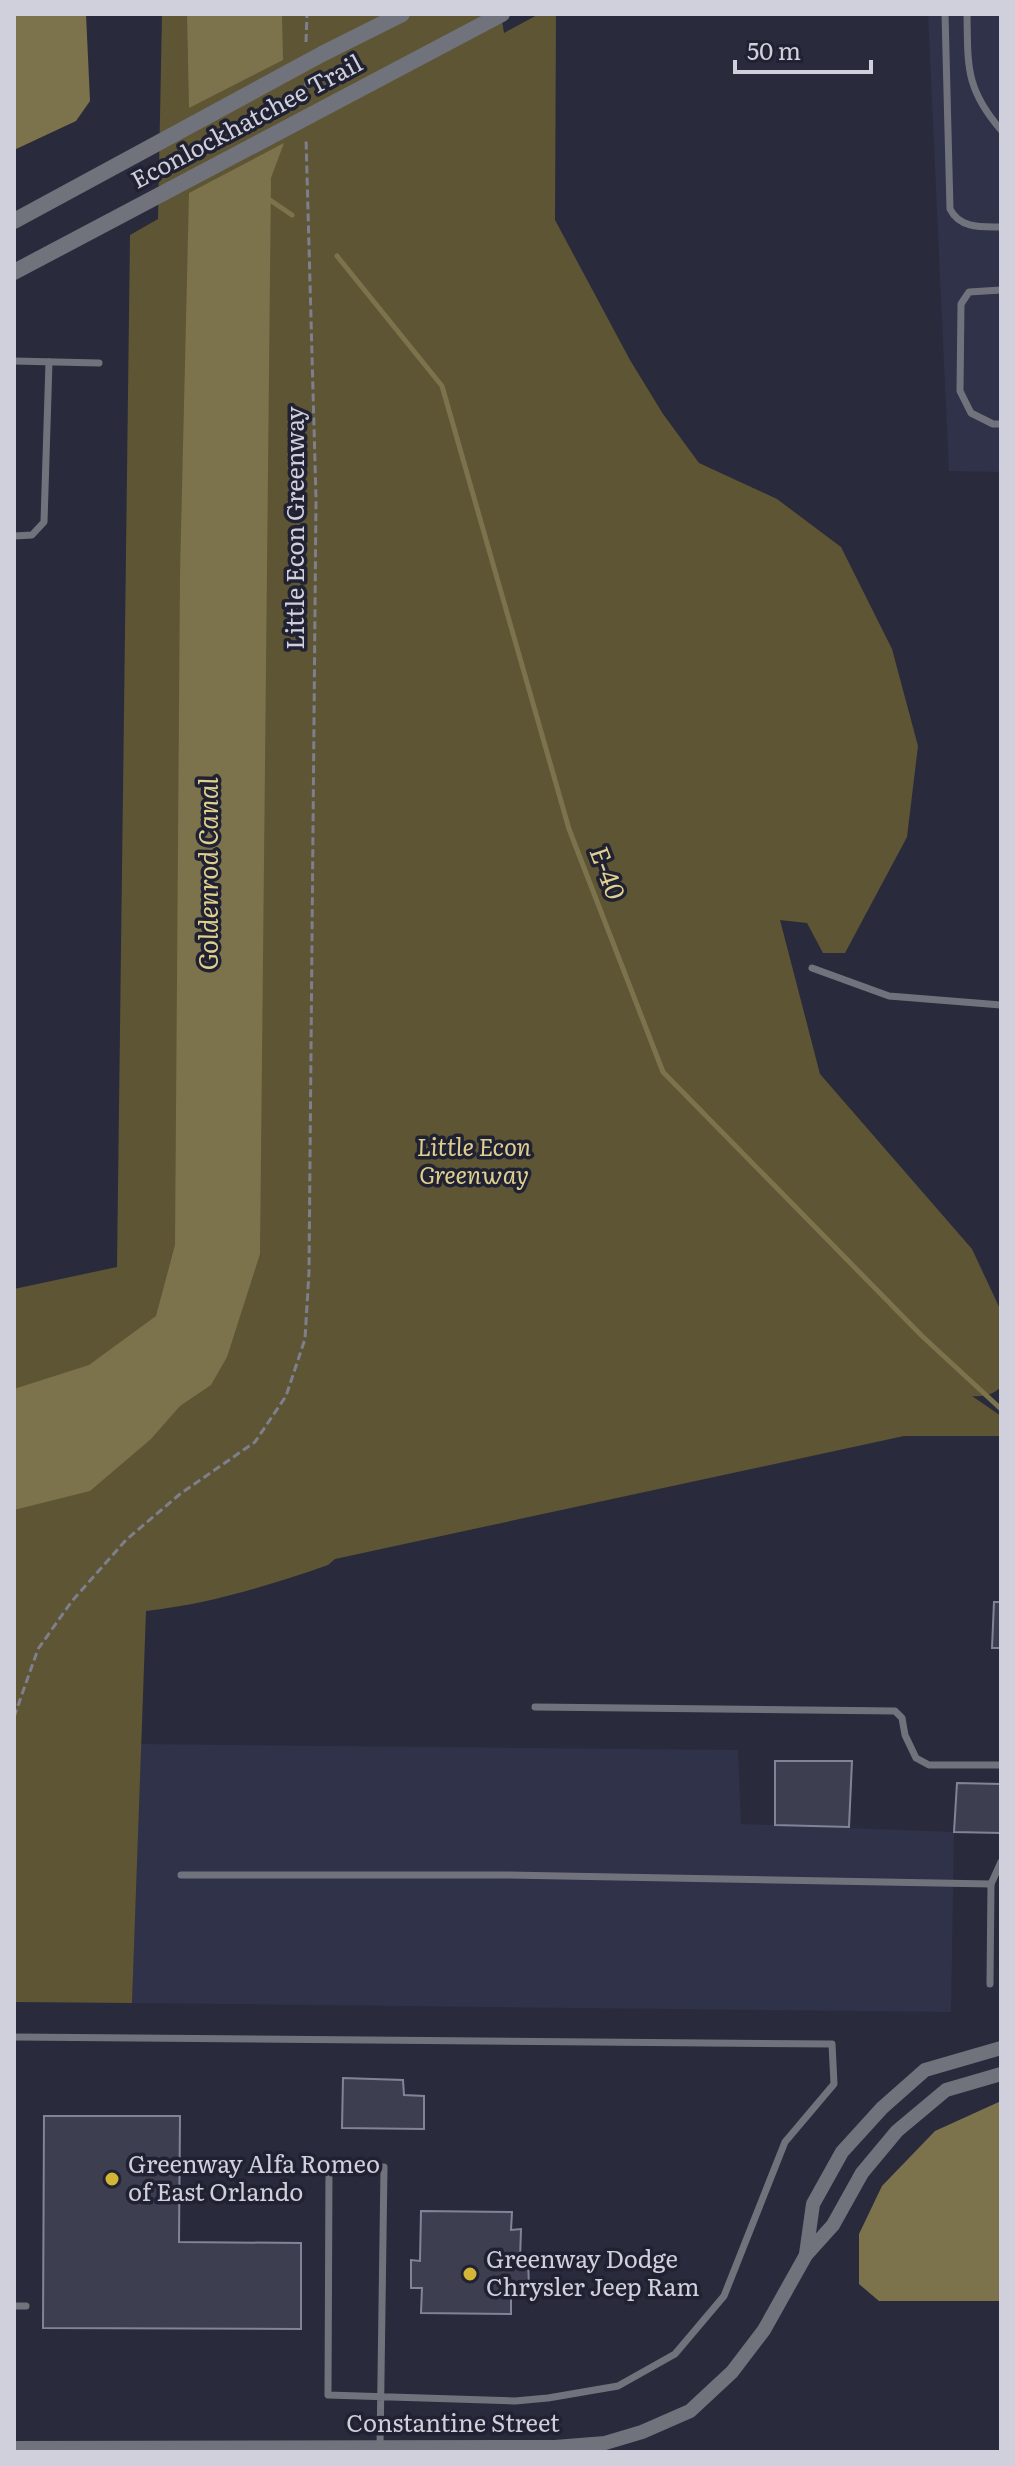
<svg xmlns="http://www.w3.org/2000/svg" width="1015" height="2466" font-family="Literata,serif">
<style>
.built{fill:#2f3249}
.green{fill:#5d5533}
.water{fill:#7c734d}
.lines{fill:none;stroke-linecap:round;stroke-linejoin:round}
.stream{stroke:#7c734d;stroke-width:5}
.building{fill:#3d3f51;stroke:#818498;stroke-width:2}
.path{stroke:#7e7f8d;stroke-width:3;stroke-dasharray:8 4;stroke-linecap:butt}
.service{stroke:#71737c;stroke-width:7}
.minor{stroke:#71737c;stroke-width:14}
.tertiary{stroke:#71737c;stroke-width:16}
.poi-dot{fill:#d3b635;stroke:#202132;stroke-width:3}
.labels{text-anchor:middle;stroke-width:7;stroke-linejoin:round;paint-order:stroke}
.street-label{font-size:24px;fill:#cfd0db;stroke:#202132}
.park-label{font-size:24px;font-style:italic;fill:#dfcf8e;stroke:#202132}
.poi-label{font-size:24px;fill:#cfd0db;stroke:#202132;text-anchor:start}
.water-label{font-size:26px;font-style:italic;fill:#e0d08e;stroke:#202132}
</style>
<rect width="100%" height="100%" fill="#292b3c"/>
<g class="built">
<path d="M 928,14 L 1001,14 L 1001,472 L 949,471 Z"/>
<path d="M 141,1744 L 738,1750 L 741,1824 L 954,1832 L 951,2012 L 132,2003 Z"/>
</g>
<path class="green" d="M 162,14 L 501,14 L 504,33 L 539,14 L 556,14 L 555,220 L 630,360 L 663,414 L 699,463 L 777,499 L 841,547 L 892,649 L 918,746 L 907,837 L 845,953 L 823,953 L 807,923 L 780,920 L 820,1074 L 972,1249 L 1001,1311 L 1001,1387 C 993,1395 982,1397 972,1396 L 1001,1416 L 1001,1436 L 904,1436 L 335,1559 L 328,1565 C 268,1586 209,1604 146,1611 L 132,2003 L 14,2002 L 14,1289 L 117,1267 L 130,235 L 158,219 Z"/>
<g class="water">
<path d="M 14,14 L 86,14 L 90,101 L 76,121 L 14,150 Z"/>
<path d="M 187,14 L 282,14 L 283,60 L 189,108 Z"/>
<path d="M 284,143 L 271,178 L 260,1254 L 227,1357 L 211,1385 L 180,1406 L 151,1439 L 90,1491 L 14,1510 L 14,1389 L 89,1365 L 156,1316 L 175,1245 L 180,574 L 189,193 Z"/>
<path d="M 1001,2101 L 1001,2301 L 879,2301 L 859,2284 L 859,2234 L 882,2186 L 935,2131 Z"/>
</g>
<g class="lines">
<g class="stream">
<path d="M 267,198 L 292,215"/>
<path d="M 337,256 L 442,386 L 569,829 L 663,1072 L 922,1336 L 1001,1409"/>
</g>
</g>
<g class="building">
<path d="M 994,1602 L 1001,1602 L 1001,1648 L 992,1648 Z"/>
<path d="M 775,1761 L 852,1761 L 849,1827 L 775,1825 Z"/>
<path d="M 957,1783 L 1001,1784 L 1001,1833 L 954,1832 Z"/>
<path d="M 343,2078 L 403,2080 L 404,2095 L 424,2096 L 424,2129 L 342,2128 Z"/>
<path d="M 44,2116 L 180,2116 L 179,2242 L 301,2243 L 301,2329 L 43,2328 Z"/>
<path d="M 421,2211 L 512,2212 L 511,2230 L 521,2229 L 520,2260 L 528,2260 L 529,2287 L 511,2286 L 511,2314 L 421,2313 L 422,2288 L 411,2288 L 411,2260 L 420,2261 Z"/>
</g>
<g class="lines">
<g class="path">
<path d="M 306,42 L 307,14"/>
<path d="M 306,82 L 306,98"/>
<path d="M 14,1717 L 38,1649 L 72,1601 L 126,1540 L 180,1494 L 255,1442 L 286,1396 L 305,1339 L 309,1272 L 316,499 L 306,138"/>
</g>
<g class="service">
<path d="M 945,14 L 950,209 C 960,229 982,227 1001,227"/>
<path d="M 967,14 C 968,66 965,88 1001,130"/>
<path d="M 1001,290 L 969,292 L 961,304 L 960,391 L 971,413 L 993,424 L 1001,424"/>
<path d="M 14,361 L 99,363"/>
<path d="M 14,536 L 32,535 L 44,522 L 49,362"/>
<path d="M 812,968 L 889,996 L 1001,1005"/>
<path d="M 535,1707 L 895,1711 L 902,1718 L 905,1735 L 916,1758 L 929,1765 L 1001,1765"/>
<path d="M 181,1875 L 504,1875 L 991,1884"/>
<path d="M 990,1984 L 991,1884 L 1001,1862"/>
<path d="M 14,2037 L 832,2044 L 834,2084 L 785,2142 L 724,2296 L 675,2354 L 618,2386 L 548,2398 L 515,2401 L 328,2395 L 329,2167 L 384,2167 L 380,2447"/>
<path d="M 14,2306 L 26,2306"/>
</g>
<g class="minor">
<path d="M 806,2254 L 813,2204 L 842,2152 L 882,2108 L 925,2070 L 1001,2048"/>
<path d="M 14,2448 L 555,2447 L 605,2443 L 642,2432 L 690,2411 L 732,2372 L 764,2330 L 806,2255 L 833,2225 L 862,2173 L 897,2131 L 946,2090 L 1001,2074"/>
</g>
<g class="tertiary">
<path d="M 14,221 L 322,54 L 402,14"/>
<path d="M 14,272 L 502,14"/>
</g>
</g>
<g class="poi-dot">
<circle cx="112" cy="2179" r="8"/>
<circle cx="470" cy="2274" r="8"/>
</g>
<g class="labels">
<g class="street-label">
<text transform="translate(247 122) rotate(-28)" y="8">Econlockhatchee Trail</text>
<text transform="translate(296 528) rotate(-90)" y="8">Little Econ Greenway</text>
<text x="453" y="2432">Constantine Street</text>
</g>
<g class="park-label">
<text x="474" y="1156">Little Econ<tspan x="474" dy="28">Greenway</tspan></text>
</g>
<g class="poi-label">
<text x="128" y="2173">Greenway Alfa Romeo<tspan x="128" dy="28">of East Orlando</tspan></text>
<text x="486" y="2268">Greenway Dodge<tspan x="486" dy="28">Chrysler Jeep Ram</tspan></text>
</g>
<g class="water-label">
<text transform="translate(607 873) rotate(69)" y="9">E-40</text>
<text transform="translate(209 874) rotate(-90)" y="9">Goldenrod Canal</text>
</g>
</g>
<rect width="1015" height="2466" fill="none" stroke="#cfd0db" stroke-width="32"/>
<path d="M735 60v12h136v-12" fill="none" stroke="#cfd0db" stroke-width="4"/>
<text x="747" y="60" font-size="24" fill="#cfd0db" stroke="#202132" stroke-width="6" paint-order="stroke">50 m</text>
</svg>
